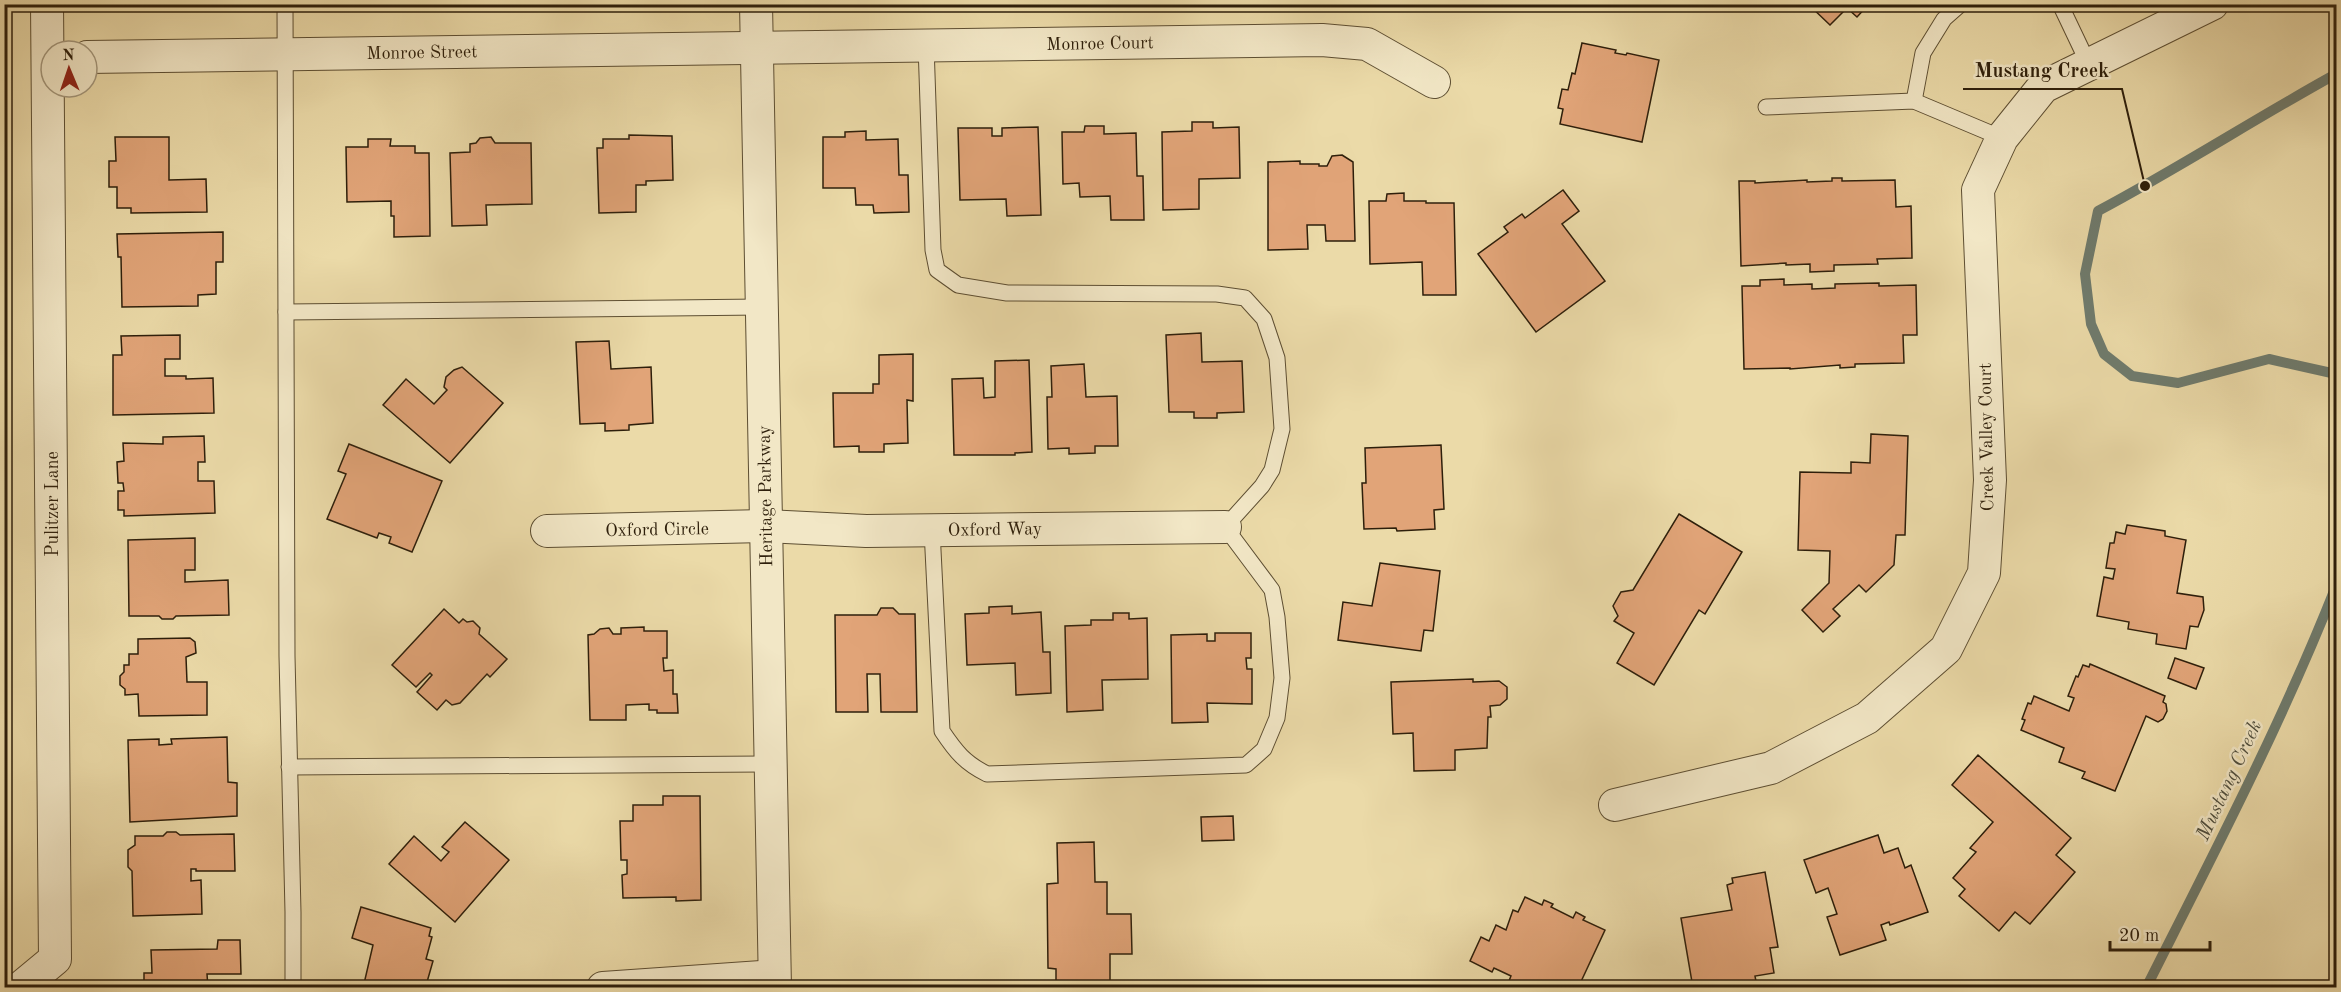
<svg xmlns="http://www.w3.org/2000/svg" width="2341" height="992" font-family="'Old Standard TT',serif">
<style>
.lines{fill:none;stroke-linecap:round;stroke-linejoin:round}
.stream{stroke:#6f7b6d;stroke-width:10}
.building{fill:#e1a478;stroke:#2e1f0b;stroke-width:1.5}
.lane-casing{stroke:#5d4e32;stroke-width:17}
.street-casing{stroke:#5d4e32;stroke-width:34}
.lane{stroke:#f2e7c6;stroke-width:15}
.street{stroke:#f2e7c6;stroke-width:32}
.labels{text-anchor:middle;stroke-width:5;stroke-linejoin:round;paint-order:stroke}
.street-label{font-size:18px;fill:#2e1f0b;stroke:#f2e7c6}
.water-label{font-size:20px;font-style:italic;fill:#4e4d3c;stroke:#f2e7c6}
.leader{fill:none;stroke:#2e1f0b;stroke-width:2}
.callout-dot{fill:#2e1f0b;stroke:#f2e7c6;stroke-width:2}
.callout-label{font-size:20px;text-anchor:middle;font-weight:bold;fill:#2e1f0b;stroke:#f2e7c6;stroke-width:5;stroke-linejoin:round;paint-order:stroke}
</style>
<rect width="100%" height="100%" fill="#ebdaa8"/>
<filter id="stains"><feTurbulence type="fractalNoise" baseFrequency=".00333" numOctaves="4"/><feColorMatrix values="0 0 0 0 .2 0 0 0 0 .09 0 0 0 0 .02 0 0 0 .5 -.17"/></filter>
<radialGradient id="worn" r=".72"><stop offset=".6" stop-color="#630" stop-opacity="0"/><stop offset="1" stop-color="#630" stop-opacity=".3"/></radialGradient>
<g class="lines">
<g class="stream">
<path d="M 2336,74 C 2256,118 2179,168 2098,211 L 2085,274 L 2091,324 L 2104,354 L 2132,376 L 2178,383 L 2269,359 L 2336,374"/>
<path d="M 2146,988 C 2213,855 2282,723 2336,586"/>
</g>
</g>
<g class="building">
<path d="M 1808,4 L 1869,4 L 1857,17 L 1847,8 L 1830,25 Z"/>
<path d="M 1582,43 L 1616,50 L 1615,53 L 1626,55 L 1627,53 L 1659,60 L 1642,142 L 1560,124 L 1563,109 L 1558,108 L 1562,89 L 1568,90 L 1572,73 L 1575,74 Z"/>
<path d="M 1192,122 L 1213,122 L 1213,128 L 1239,127 L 1240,178 L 1199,179 L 1199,209 L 1163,210 L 1162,132 L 1192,131 Z"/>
<path d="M 1085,126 L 1104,126 L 1104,134 L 1136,133 L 1137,176 L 1143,176 L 1144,220 L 1111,220 L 1110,196 L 1080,197 L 1079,183 L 1063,184 L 1062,132 L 1084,132 Z"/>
<path d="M 1038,127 L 1041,215 L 1007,216 L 1006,199 L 960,200 L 958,128 L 992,128 L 992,136 L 1002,136 L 1002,128 Z"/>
<path d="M 866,131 L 866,140 L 898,139 L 899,175 L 908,175 L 909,212 L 874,213 L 873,205 L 856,205 L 855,188 L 823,188 L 823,137 L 845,137 L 845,132 Z"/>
<path d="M 629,135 L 672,136 L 673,180 L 646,181 L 646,185 L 636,185 L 636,212 L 599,213 L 597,148 L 603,148 L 603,139 L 629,139 Z"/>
<path d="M 115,137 L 169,137 L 169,180 L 206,179 L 207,212 L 131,213 L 131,208 L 117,208 L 117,187 L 109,187 L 109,161 L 116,161 Z"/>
<path d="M 491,137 L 495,143 L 531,143 L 532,204 L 486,205 L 487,225 L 452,226 L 450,153 L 470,152 L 470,144 L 476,143 L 480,138 Z"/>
<path d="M 368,139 L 391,139 L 390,146 L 415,146 L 415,153 L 429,153 L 430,236 L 394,237 L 394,216 L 391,216 L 391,201 L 347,202 L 346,147 L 368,147 Z"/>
<path d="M 1342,155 L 1353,162 L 1355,241 L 1326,241 L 1325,225 L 1307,225 L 1308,249 L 1268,250 L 1268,162 L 1300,161 L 1300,164 L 1319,164 L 1319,166 L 1327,166 L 1332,156 Z"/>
<path d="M 1832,178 L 1842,178 L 1842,181 L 1895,180 L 1896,207 L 1911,206 L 1912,258 L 1877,259 L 1878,264 L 1834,265 L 1834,271 L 1810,272 L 1810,264 L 1786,265 L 1786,263 L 1741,266 L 1739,181 L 1755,181 L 1755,183 L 1807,180 L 1807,182 L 1832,181 Z"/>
<path d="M 1563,190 L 1579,211 L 1562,224 L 1605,281 L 1536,332 L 1478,254 L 1508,232 L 1504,227 L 1522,214 L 1525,218 Z"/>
<path d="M 1404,193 L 1404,201 L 1426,201 L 1426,203 L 1454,203 L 1456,295 L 1423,295 L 1422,262 L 1370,264 L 1369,201 L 1386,201 L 1387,194 Z"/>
<path d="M 223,232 L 223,262 L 216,262 L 216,294 L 198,295 L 198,306 L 122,307 L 121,257 L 118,257 L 117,234 Z"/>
<path d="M 1784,279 L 1784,285 L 1812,284 L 1812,289 L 1835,288 L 1835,284 L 1879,283 L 1879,286 L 1916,285 L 1917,335 L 1903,335 L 1904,363 L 1855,364 L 1855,367 L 1840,368 L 1840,365 L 1790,369 L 1790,368 L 1744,369 L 1742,286 L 1760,286 L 1760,280 Z"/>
<path d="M 1201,333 L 1202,362 L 1242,361 L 1244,412 L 1217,413 L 1217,418 L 1194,418 L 1194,412 L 1169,412 L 1166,335 Z"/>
<path d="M 180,335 L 180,359 L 165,359 L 165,376 L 186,376 L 186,379 L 213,378 L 214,413 L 113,415 L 113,355 L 122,355 L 121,336 Z"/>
<path d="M 609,341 L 611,369 L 651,367 L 653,423 L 629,425 L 629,430 L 605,431 L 605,423 L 580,424 L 576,342 Z"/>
<path d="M 913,354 L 913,401 L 907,400 L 908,443 L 884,444 L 884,452 L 859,452 L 859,446 L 834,447 L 833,393 L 873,393 L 873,384 L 879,384 L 879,355 Z"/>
<path d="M 1029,360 L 1032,452 L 1015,453 L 1015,455 L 954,455 L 952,379 L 983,378 L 984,398 L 995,397 L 995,361 Z"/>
<path d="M 1084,364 L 1086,397 L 1117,396 L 1118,446 L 1095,446 L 1095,453 L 1069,454 L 1069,448 L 1048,449 L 1047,397 L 1052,397 L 1051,366 Z"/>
<path d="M 462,367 L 503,403 L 450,463 L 383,405 L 406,379 L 434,404 L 447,390 L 444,387 L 446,377 L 454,370 Z"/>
<path d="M 1871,434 L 1908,436 L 1905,535 L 1896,535 L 1894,565 L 1866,592 L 1859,585 L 1833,609 L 1840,616 L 1823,632 L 1802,610 L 1829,583 L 1830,551 L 1798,550 L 1800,472 L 1851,473 L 1851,462 L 1870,463 Z"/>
<path d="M 204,436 L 205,462 L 198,462 L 198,481 L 214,481 L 215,513 L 124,516 L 124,510 L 118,510 L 118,491 L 124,491 L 123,483 L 118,483 L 117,462 L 124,461 L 123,443 L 163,444 L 163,437 Z"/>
<path d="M 349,444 L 442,481 L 412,552 L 389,543 L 391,537 L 379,533 L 377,538 L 327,519 L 346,474 L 338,471 Z"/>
<path d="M 1441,445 L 1444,509 L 1434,510 L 1435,529 L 1397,531 L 1396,528 L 1364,529 L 1362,483 L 1366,483 L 1365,448 Z"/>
<path d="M 1679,514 L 1742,552 L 1705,614 L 1699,610 L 1654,685 L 1617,663 L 1634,633 L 1614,621 L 1618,616 L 1613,606 L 1621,592 L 1633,590 Z"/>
<path d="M 2127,525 L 2165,531 L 2165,536 L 2186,540 L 2177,593 L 2203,597 L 2204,610 L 2198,627 L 2190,626 L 2186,649 L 2156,644 L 2157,634 L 2128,629 L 2129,622 L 2097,616 L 2104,577 L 2113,579 L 2115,569 L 2106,568 L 2110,543 L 2114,543 L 2116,532 L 2125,534 Z"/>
<path d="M 195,538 L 195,570 L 185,570 L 185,582 L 228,580 L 229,615 L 176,616 L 173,619 L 162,619 L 159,616 L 129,616 L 128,540 Z"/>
<path d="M 1380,563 L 1440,571 L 1433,631 L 1424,630 L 1421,651 L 1338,640 L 1343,602 L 1372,606 Z"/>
<path d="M 1012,606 L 1012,614 L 1041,612 L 1043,652 L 1050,652 L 1051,693 L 1016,695 L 1015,663 L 967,665 L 965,614 L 989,613 L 989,607 Z"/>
<path d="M 881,608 L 893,608 L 899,614 L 915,614 L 917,712 L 881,712 L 880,674 L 867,674 L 868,712 L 836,712 L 835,615 L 877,615 Z"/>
<path d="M 444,609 L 459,623 L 463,619 L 467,622 L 473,621 L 480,628 L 479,634 L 507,659 L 490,677 L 487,674 L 460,703 L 452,705 L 446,700 L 437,710 L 417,692 L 432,675 L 430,673 L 416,687 L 392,665 Z"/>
<path d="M 1113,613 L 1129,613 L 1129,619 L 1147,618 L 1148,679 L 1102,680 L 1103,710 L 1067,712 L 1065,626 L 1091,625 L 1091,620 L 1113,620 Z"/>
<path d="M 644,627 L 644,631 L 667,631 L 667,658 L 663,658 L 664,671 L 673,670 L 673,694 L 677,694 L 678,713 L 657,713 L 657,710 L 649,710 L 649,704 L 626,705 L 626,720 L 590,720 L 588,635 L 594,634 L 600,629 L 609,628 L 613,634 L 621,634 L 621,628 Z"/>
<path d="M 1215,633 L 1251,633 L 1251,658 L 1246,658 L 1247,669 L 1252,669 L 1252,704 L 1207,703 L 1208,722 L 1172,723 L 1171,635 L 1207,634 L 1207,641 L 1215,641 Z"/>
<path d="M 190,638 L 195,642 L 196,653 L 186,657 L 187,682 L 207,682 L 207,715 L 139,716 L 138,694 L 125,695 L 125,689 L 120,685 L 120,676 L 124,672 L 124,665 L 129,665 L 129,654 L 138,654 L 138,639 Z"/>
<path d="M 2175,658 L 2204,668 L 2196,689 L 2168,678 Z"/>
<path d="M 2090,664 L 2165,696 L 2163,702 L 2166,704 L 2167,711 L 2163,719 L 2158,722 L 2146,716 L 2115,791 L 2082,778 L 2085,772 L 2059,762 L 2064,748 L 2021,730 L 2025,720 L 2022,719 L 2028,703 L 2031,704 L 2034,696 L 2069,711 L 2074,698 L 2068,696 L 2076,676 L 2078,677 L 2083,665 L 2089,667 Z"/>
<path d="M 1473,679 L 1473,682 L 1499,681 L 1507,687 L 1507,699 L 1500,705 L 1490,706 L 1491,717 L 1488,717 L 1487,748 L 1455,750 L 1455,770 L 1414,771 L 1413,733 L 1393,734 L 1391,682 Z"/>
<path d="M 227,737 L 228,782 L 237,783 L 237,816 L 130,822 L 128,740 L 159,739 L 159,745 L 172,744 L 171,739 Z"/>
<path d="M 1978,755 L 2071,838 L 2056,855 L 2075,872 L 2030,924 L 2015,912 L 1999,931 L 1959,896 L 1965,889 L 1953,878 L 1976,852 L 1970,848 L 1993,822 L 1952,785 Z"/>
<path d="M 663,796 L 700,796 L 701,900 L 676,901 L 676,897 L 623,898 L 622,875 L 627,874 L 627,860 L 621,860 L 620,821 L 633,821 L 633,805 L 663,805 Z"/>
<path d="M 1233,816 L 1234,840 L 1202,841 L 1201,817 Z"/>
<path d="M 465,822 L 509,860 L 455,922 L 389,864 L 414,836 L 441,861 L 449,852 L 442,847 Z"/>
<path d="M 167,832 L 176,832 L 180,835 L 234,834 L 235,871 L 196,871 L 196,869 L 191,869 L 191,881 L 201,880 L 202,914 L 133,916 L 132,871 L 128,867 L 128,850 L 135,845 L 135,836 L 163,836 Z"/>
<path d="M 1878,835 L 1884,853 L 1898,848 L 1905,868 L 1911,865 L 1928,912 L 1890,925 L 1889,922 L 1881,925 L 1886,940 L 1840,955 L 1827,917 L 1837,914 L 1828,888 L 1816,893 L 1804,860 Z"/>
<path d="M 1094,842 L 1095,882 L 1107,882 L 1107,914 L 1131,914 L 1132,954 L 1110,954 L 1110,988 L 1056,988 L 1056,969 L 1048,968 L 1047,884 L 1058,883 L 1057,843 Z"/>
<path d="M 1765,872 L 1778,947 L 1770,948 L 1774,973 L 1755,976 L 1757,987 L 1713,988 L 1713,986 L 1693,988 L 1681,918 L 1732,910 L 1727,885 L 1733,883 L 1732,878 Z"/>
<path d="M 1525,897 L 1542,905 L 1544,900 L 1553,904 L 1551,907 L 1573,918 L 1576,912 L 1585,917 L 1583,920 L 1605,930 L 1578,988 L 1523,988 L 1509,981 L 1511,976 L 1494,968 L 1492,972 L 1470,961 L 1481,937 L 1489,941 L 1496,925 L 1506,930 L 1513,910 L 1518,912 Z"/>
<path d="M 361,907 L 431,928 L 429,936 L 432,937 L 426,959 L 433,961 L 427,982 L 423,981 L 421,988 L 363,988 L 373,945 L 352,938 Z"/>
<path d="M 218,940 L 240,940 L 241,974 L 207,974 L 208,988 L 144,988 L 144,973 L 152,973 L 151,950 L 217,949 Z"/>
</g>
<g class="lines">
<g class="lane-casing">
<g id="lane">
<path d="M 285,4 L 287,656 L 293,912 L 293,988"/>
<path d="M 2060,4 L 2089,65"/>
<path d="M 926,45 L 933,250 L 937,270 L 958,285 L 1007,293 L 1217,294 L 1245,298 L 1264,319 L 1277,358 L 1282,429 L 1272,470 L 1262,486 L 1225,527 L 1272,590 L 1277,617 L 1282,678 L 1277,718 L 1264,749 L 1246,765 L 987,774 C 965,763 956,752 942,731 L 932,530"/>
<path d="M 1914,101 L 1923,53 L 1944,19 L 1961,4"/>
<path d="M 1766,107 L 1914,101 L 2002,138"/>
<path d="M 286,312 L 761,307"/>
<path d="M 289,767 L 770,764"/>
</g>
</g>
<g class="street-casing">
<g id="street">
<path d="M 756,4 L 775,988"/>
<path d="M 87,57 L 1322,40 L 1367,44 L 1434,82"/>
<path d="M 547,531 L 766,526 L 866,531 L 1225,527"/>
<path d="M 1615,805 L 1771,768 L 1867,718 L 1946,649 L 1984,573 L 1990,480 L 1978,190 L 2002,138 L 2043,87 L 2212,4"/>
<path d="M 20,988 L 55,959 L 47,4"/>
<path d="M 603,988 L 774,976"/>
</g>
</g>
<use href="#lane" class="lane"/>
<use href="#street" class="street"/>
</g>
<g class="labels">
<g class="street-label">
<text transform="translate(1100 43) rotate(-1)" y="6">Monroe Court</text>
<text transform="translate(422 52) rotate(-1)" y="6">Monroe Street</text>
<text transform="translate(1986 437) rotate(-91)" y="6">Creek Valley Court</text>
<text transform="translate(765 496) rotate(-91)" y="6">Heritage Parkway</text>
<text transform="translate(52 504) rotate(-90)" y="6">Pulitzer Lane</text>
<text transform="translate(657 529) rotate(-1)" y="6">Oxford Circle</text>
<text transform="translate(995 529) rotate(-1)" y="6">Oxford Way</text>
</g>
<g class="water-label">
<text transform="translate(2228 780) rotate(-65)" y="7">Mustang Creek</text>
</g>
</g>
<path class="leader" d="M2145 186L2122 89H1963"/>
<circle class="callout-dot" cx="2145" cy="186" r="6"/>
<g class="callout-label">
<text x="2042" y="77">Mustang Creek</text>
</g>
<rect width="2341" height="992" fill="none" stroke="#ebdaa8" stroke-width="24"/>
<rect x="6" y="6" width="2329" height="980" fill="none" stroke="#2e1f0b" stroke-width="3"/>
<rect x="12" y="12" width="2317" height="968" fill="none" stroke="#2e1f0b" stroke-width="1.5"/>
<g transform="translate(69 69) rotate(358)"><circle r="28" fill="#f2e7c6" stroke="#a4977b" stroke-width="1.5"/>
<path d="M0-4.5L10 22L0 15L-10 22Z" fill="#8f2418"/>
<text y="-9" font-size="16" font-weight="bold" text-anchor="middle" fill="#2e1f0b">N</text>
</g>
<path d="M2110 941v9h100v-9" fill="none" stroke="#2e1f0b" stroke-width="3"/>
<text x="2119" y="941" font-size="18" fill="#2e1f0b" stroke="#f2e7c6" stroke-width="4.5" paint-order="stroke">20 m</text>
<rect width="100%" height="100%" filter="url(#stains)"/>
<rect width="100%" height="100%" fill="url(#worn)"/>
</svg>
